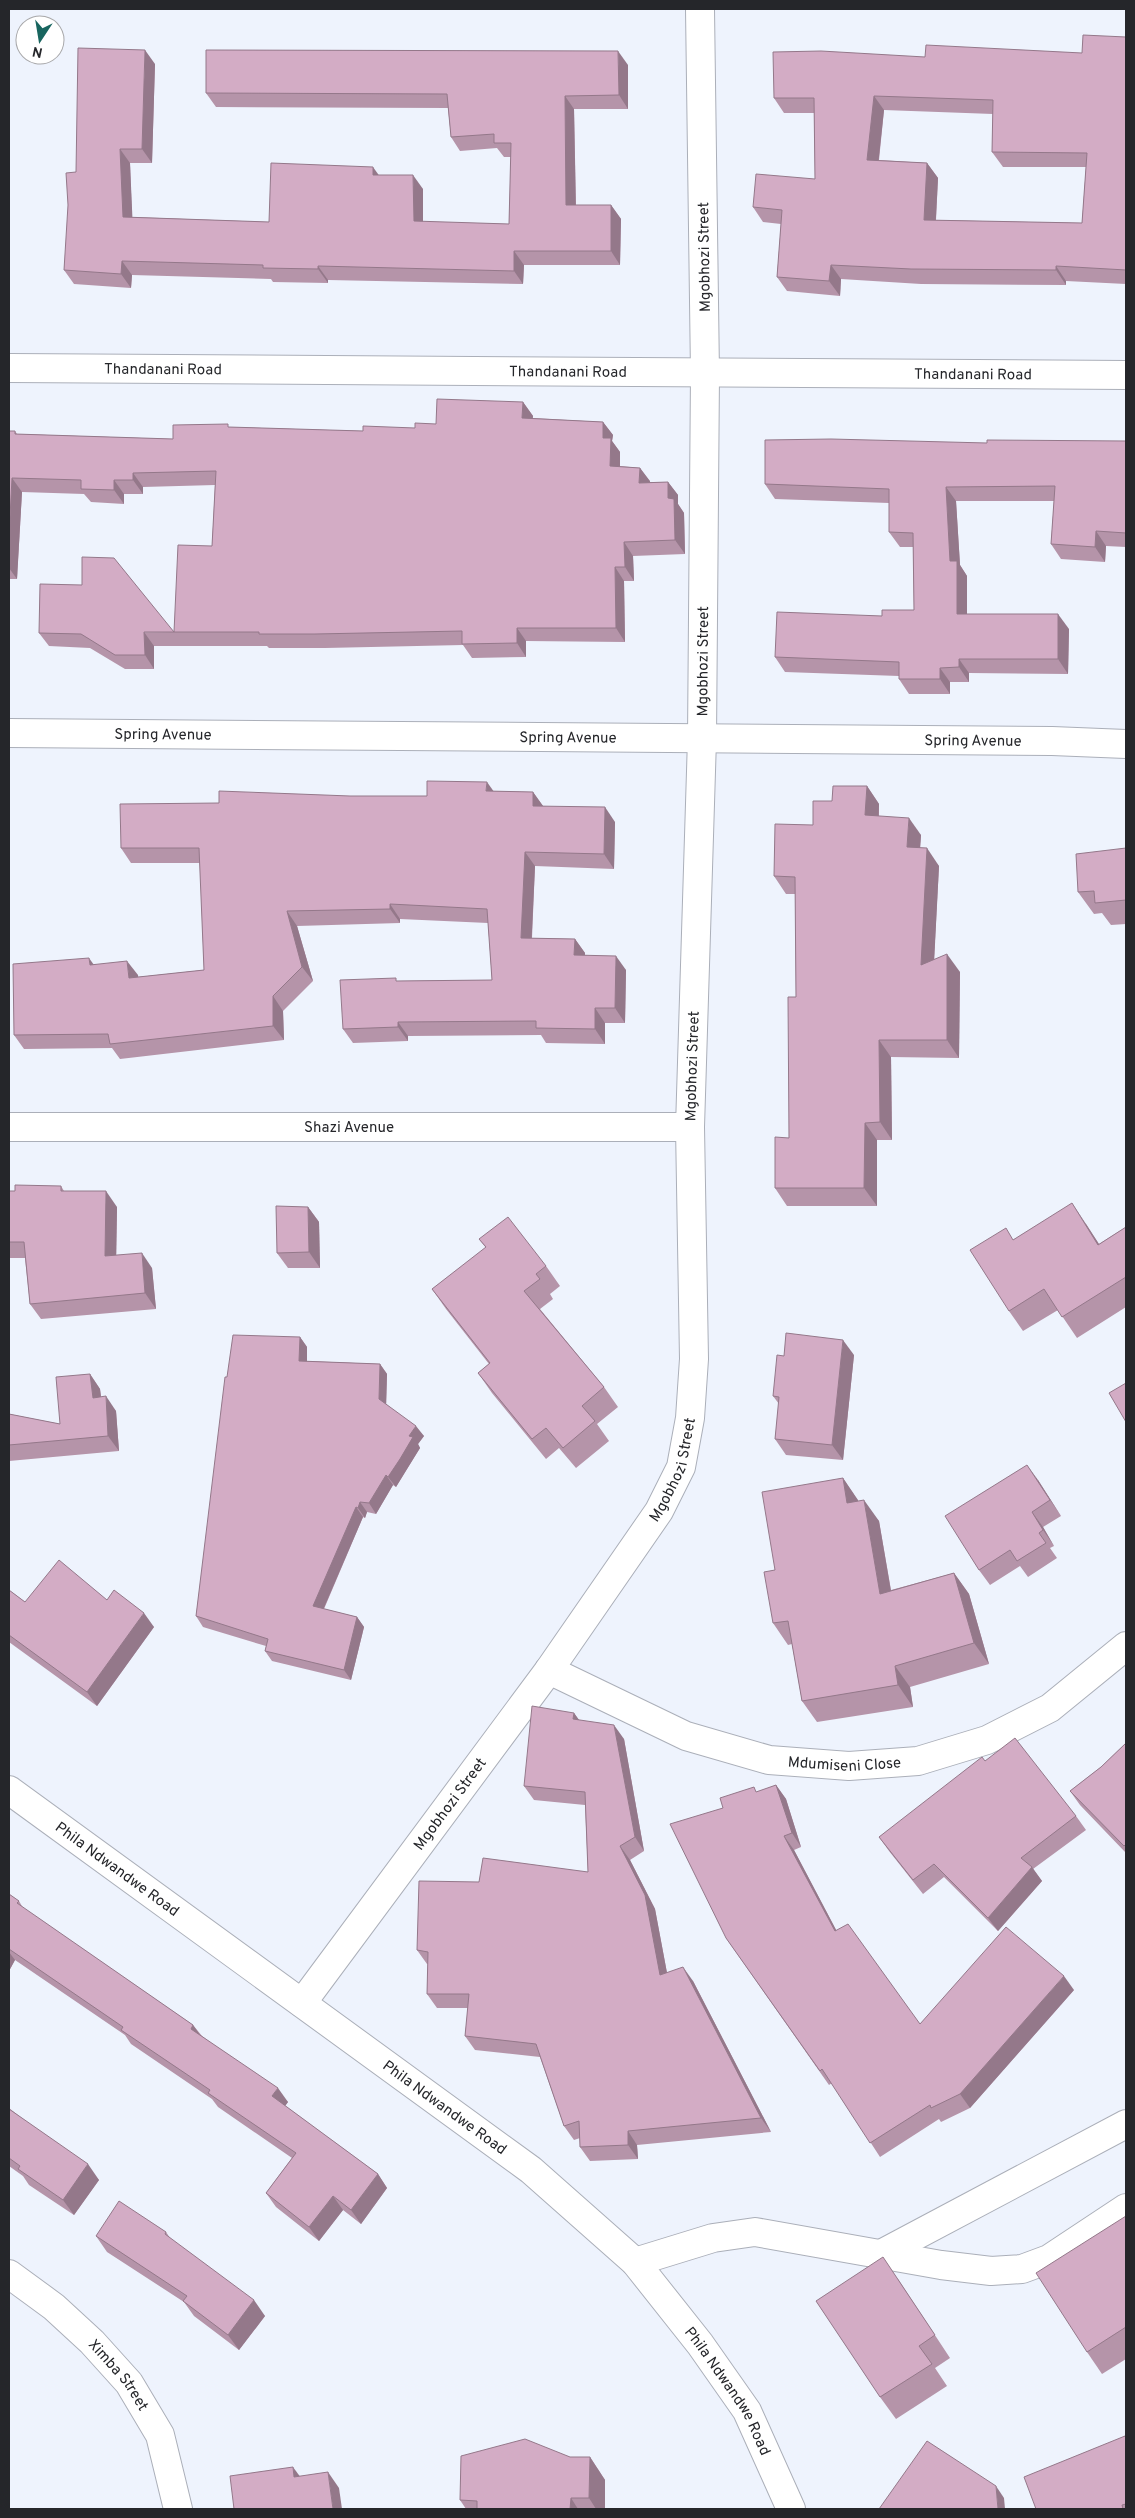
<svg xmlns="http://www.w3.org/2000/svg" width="1135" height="2518" font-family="Overpass,sans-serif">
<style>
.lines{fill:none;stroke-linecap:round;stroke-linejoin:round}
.street-casing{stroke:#abafb9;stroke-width:30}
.street{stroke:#fff;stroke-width:28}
.wall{fill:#b594a9;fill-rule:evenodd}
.shaded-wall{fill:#94788a}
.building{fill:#d3acc5;stroke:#94788a;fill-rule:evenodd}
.labels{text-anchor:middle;stroke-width:5;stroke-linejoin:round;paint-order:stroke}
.street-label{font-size:15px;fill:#25262a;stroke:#fff}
</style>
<rect width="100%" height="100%" fill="#eef3fd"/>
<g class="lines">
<g class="street-casing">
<g id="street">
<path id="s1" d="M 9,368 L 1126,375"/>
<path id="s2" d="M 9,733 L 1052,741 L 1126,744"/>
<path id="s3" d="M 9,1127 L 690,1127"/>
<path id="s4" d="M 549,1670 L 686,1736 L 769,1760 L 849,1766 L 918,1761 L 987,1740 L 1050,1708 L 1126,1646"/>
<path id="s5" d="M 9,1790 L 531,2170 L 635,2262 L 700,2344 L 747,2411 L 791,2509"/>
<path id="s6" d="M 302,2003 L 549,1670 L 659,1511 L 681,1467 L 690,1418 L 694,1359 L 690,1127 L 702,739 L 705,374 L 700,9"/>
<path d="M 881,2254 L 1126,2124"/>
<path d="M 635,2262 L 713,2238 L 755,2232 L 941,2265 L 991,2271 L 1022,2269 L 1049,2259 L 1126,2208"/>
<path id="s7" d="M 9,2274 L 54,2307 L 92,2342 L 129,2383 L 160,2435 L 178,2509"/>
</g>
</g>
<use href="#street" class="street"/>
</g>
<g class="wall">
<path d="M 1126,37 L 1126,284 L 1066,281 L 1066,285 L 921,284 L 841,279 L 840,296 L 787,291 L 777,277 L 781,224 L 763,222 L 753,207 L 815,179 L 814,113 L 784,113 L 774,98 L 925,57 L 1082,53 ZM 884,110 L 993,114 L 992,152 L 1003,167 L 1086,167 L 1082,223 L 936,220 L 938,178 L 927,163 L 879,160 Z"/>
<path d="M 155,64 L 152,163 L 130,163 L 132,217 L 269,222 L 379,175 L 423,189 L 423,222 L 509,224 L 511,157 L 504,157 L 497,148 L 460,151 L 451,137 L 448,108 L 216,107 L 206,93 L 628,65 L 628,109 L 574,109 L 576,205 L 611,205 L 621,219 L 620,265 L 524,265 L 523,284 L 328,280 L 328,283 L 273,282 L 271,279 L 132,275 L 131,288 L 74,284 L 64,270 L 76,172 Z"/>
<path d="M 523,402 L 533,416 L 532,418 L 603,422 L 613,435 L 612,441 L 620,452 L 620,466 L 640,468 L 650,482 L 668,482 L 678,495 L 678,504 L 684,513 L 685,554 L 633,556 L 634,581 L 624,581 L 625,642 L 526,641 L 526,657 L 472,658 L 463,645 L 325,648 L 269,648 L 267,646 L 154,646 L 154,669 L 125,669 L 90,648 L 49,646 L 39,633 L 174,632 L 212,546 L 215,485 L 143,487 L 143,494 L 124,494 L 124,504 L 91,502 L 84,494 L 22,492 L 17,579 L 9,579 L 9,431 L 15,431 L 17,434 L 173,439 L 230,427 L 363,431 L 415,428 L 436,424 Z"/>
<path d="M 1126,441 L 1126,547 L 1106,546 L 1105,562 L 1061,559 L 1051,544 L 1054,501 L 956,501 L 960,565 L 967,576 L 967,614 L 1069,629 L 1068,674 L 969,673 L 969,682 L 950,682 L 950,694 L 909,694 L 899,679 L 899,676 L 785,672 L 775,657 L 882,616 L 914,610 L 913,547 L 900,547 L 889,532 L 889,503 L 775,499 L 765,484 L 987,443 Z"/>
<path d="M 867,786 L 879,804 L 879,816 L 921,835 L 920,848 L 939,866 L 934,959 L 960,972 L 959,1058 L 891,1057 L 892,1140 L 877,1140 L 877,1206 L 787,1206 L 775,1188 L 789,1138 L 796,997 L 795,894 L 786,894 L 774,876 L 832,801 Z"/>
<path d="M 493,791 L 533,792 L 543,806 L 615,822 L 614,869 L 535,866 L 532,938 L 575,939 L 585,953 L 585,955 L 626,970 L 625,1023 L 605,1023 L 605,1044 L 546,1043 L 541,1035 L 408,1036 L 408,1041 L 353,1043 L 343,1029 L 398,981 L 492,980 L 488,923 L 400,919 L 400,923 L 297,926 L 313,981 L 283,1011 L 284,1040 L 120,1059 L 112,1048 L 24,1049 L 14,1035 L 94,964 L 138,975 L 138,977 L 204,970 L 200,863 L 131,863 L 121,848 L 219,803 L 350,796 L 427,796 Z"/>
<path d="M 1126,848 L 1126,924 L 1111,925 L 1102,913 L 1094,914 L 1078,892 Z"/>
<path d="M 61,1186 L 64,1191 L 117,1207 L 116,1255 L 152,1268 L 156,1309 L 41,1319 L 30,1304 L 25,1258 L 9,1258 L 9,1191 L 15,1191 Z"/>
<path d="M 308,1207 L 319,1222 L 320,1268 L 288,1268 L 277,1253 Z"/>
<path d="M 1086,1224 L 1099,1244 L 1126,1227 L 1126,1307 L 1077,1338 L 1058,1310 L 1023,1331 L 1009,1311 L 1014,1239 Z"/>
<path d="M 479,1239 L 546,1266 L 560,1286 L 550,1294 L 553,1299 L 540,1309 L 604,1387 L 618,1407 L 597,1424 L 609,1441 L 576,1468 L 559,1448 L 546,1459 L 492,1393 L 478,1373 L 489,1364 L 446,1309 L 432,1289 L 486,1248 Z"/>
<path d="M 300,1337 L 307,1347 L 307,1361 L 380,1364 L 387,1374 L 386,1404 L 424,1436 L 418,1444 L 420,1448 L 407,1469 L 396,1487 L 393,1485 L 376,1514 L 367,1512 L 365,1518 L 363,1517 L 324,1609 L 357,1617 L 364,1627 L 351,1680 L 272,1661 L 265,1651 L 266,1646 L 203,1627 L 196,1616 L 227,1377 Z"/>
<path d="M 854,1355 L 843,1460 L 786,1455 L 775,1439 L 779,1404 L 773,1396 L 784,1356 Z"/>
<path d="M 90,1374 L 100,1389 L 101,1397 L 116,1411 L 119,1451 L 9,1461 L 9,1414 L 60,1424 Z"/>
<path d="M 843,1478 L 858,1501 L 879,1521 L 891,1590 L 954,1573 L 969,1594 L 989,1664 L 910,1687 L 913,1707 L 817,1722 L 802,1701 L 792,1644 L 788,1645 L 773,1623 L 775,1570 Z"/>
<path d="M 1038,1480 L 1061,1516 L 1043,1527 L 1054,1546 L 1050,1548 L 1057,1558 L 1028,1577 L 1020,1566 L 990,1585 L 979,1570 Z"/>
<path d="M 9,1590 L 25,1602 L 107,1600 L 154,1627 L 97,1706 L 9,1642 Z"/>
<path d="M 574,1713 L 579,1720 L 624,1739 L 644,1851 L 630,1860 L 655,1909 L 667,1973 L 693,1981 L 771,2132 L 637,2145 L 638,2159 L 590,2161 L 580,2147 L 580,2138 L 574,2140 L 564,2126 L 540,2057 L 475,2050 L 465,2036 L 468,2008 L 437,2008 L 427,1994 L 428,1964 L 427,1964 L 417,1950 L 479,1882 L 588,1872 L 585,1805 L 534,1800 L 524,1786 Z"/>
<path d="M 1126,1743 L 1126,1853 L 1080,1805 L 1070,1791 L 1101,1767 Z"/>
<path d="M 985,1761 L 1076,1816 L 1086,1830 L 1033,1869 L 1042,1881 L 998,1931 L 944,1877 L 923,1894 L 889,1851 L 879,1837 Z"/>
<path d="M 776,1785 L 786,1799 L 801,1847 L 794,1850 L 836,1930 L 920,2024 L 1074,1990 L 970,2108 L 941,2122 L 939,2119 L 880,2157 L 832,2083 L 829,2085 L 726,1938 L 757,1792 Z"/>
<path d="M 9,1894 L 19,1901 L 23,1908 L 193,2025 L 202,2036 L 288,2102 L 285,2106 L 378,2174 L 387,2188 L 361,2224 L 343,2210 L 319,2241 L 276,2207 L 266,2193 L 292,2158 L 218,2107 L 212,2099 L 131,2044 L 125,2035 L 15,1960 L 9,1971 Z"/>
<path d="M 9,2108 L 99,2180 L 74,2215 L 29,2185 L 23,2176 L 9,2166 Z"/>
<path d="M 1126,2216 L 1126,2359 L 1102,2374 L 1087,2352 Z"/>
<path d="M 166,2232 L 170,2238 L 265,2316 L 239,2350 L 194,2316 L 184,2302 L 107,2252 L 96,2236 Z"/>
<path d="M 898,2279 L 950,2358 L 935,2368 L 947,2386 L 896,2419 L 880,2397 Z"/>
<path d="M 1125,2436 L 1126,2438 L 1126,2509 L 1036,2509 Z"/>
<path d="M 570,2457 L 590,2457 L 605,2480 L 605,2509 L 466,2509 L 460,2500 Z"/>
</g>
<g class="shaded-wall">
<path d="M 145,50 L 155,64 L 152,163 L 142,149 Z"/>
<path d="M 618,51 L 628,65 L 628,109 L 619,95 Z"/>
<path d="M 565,96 L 574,109 L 576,219 L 566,205 Z"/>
<path d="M 874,96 L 884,110 L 877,175 L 867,160 Z"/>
<path d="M 120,149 L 130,163 L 133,231 L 123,217 Z"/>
<path d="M 927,163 L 938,178 L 935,235 L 924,220 Z"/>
<path d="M 373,167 L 383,181 L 373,175 Z"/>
<path d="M 413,175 L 423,189 L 423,235 L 414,221 Z"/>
<path d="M 611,205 L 621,219 L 620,265 L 611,251 Z"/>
<path d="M 514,251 L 524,265 L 523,284 L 514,271 Z"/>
<path d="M 122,261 L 132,275 L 131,288 L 121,274 Z"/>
<path d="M 831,265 L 841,279 L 840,296 L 829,281 Z"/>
<path d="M 318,266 L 328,280 L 328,283 L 318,269 Z"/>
<path d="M 1056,266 L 1066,281 L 1066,285 L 1056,270 Z"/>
<path d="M 523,402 L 533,416 L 532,431 L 522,418 Z"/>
<path d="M 603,422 L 613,435 L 612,441 L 620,452 L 620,480 L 610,466 L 603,438 Z"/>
<path d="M 640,468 L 650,481 L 649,496 L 639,483 Z"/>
<path d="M 133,473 L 143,487 L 143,494 L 133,480 Z"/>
<path d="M 12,478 L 22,492 L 17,579 L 9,568 L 9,537 Z"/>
<path d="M 114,480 L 124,494 L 124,504 L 114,490 Z"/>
<path d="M 668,482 L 678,495 L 678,504 L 684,513 L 685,554 L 675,540 L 668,498 Z"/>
<path d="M 946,487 L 956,501 L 960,565 L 967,576 L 967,629 L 957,614 L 950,561 Z"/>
<path d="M 1096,531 L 1106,546 L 1105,562 L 1095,547 Z"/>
<path d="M 624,542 L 633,556 L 634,581 L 625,567 Z"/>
<path d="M 615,567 L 624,581 L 625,642 L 616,628 Z"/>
<path d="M 1058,614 L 1069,629 L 1068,674 L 1058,659 Z"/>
<path d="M 517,628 L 526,641 L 526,657 L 517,643 Z"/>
<path d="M 144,632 L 154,646 L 154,669 L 145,655 Z"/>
<path d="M 959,659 L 969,673 L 969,682 L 959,667 Z"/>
<path d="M 940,668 L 950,682 L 950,694 L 940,679 Z"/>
<path d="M 487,782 L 497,796 L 486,791 Z"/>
<path d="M 867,786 L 879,804 L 878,833 L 865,815 Z"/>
<path d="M 533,792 L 543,806 L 533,806 Z"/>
<path d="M 605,807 L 615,822 L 614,869 L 604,854 Z"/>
<path d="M 909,818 L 921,835 L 919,865 L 907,847 Z"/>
<path d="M 927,848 L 939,866 L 933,983 L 921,965 Z"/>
<path d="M 525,852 L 535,866 L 531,952 L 521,938 Z"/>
<path d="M 390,904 L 400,919 L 400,923 L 390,909 Z"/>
<path d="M 287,911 L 297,926 L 313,981 L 302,967 Z"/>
<path d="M 575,939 L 585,953 L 584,969 L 574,955 Z"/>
<path d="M 947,954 L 960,972 L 959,1058 L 947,1040 Z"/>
<path d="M 616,956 L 626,970 L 625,1023 L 615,1008 Z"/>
<path d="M 89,958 L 99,972 L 90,965 Z"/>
<path d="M 127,961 L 138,975 L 140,992 L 129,978 Z"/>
<path d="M 273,996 L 283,1011 L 284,1040 L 273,1026 Z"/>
<path d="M 595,1008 L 605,1023 L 605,1044 L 595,1029 Z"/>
<path d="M 398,1022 L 408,1036 L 408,1041 L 398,1027 Z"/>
<path d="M 879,1040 L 891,1057 L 892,1140 L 880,1122 Z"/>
<path d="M 865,1123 L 877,1140 L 877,1206 L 864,1188 Z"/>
<path d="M 106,1191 L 117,1207 L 116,1272 L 105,1256 Z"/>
<path d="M 1072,1203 L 1086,1224 L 1113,1266 L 1098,1245 Z"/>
<path d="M 308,1207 L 319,1222 L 320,1268 L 309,1252 Z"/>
<path d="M 142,1253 L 152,1268 L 156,1309 L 145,1293 Z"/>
<path d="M 300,1337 L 307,1347 L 307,1371 L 299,1361 Z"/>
<path d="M 843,1340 L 854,1355 L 843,1460 L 832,1445 Z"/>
<path d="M 380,1364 L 387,1374 L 386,1410 L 379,1399 Z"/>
<path d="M 90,1374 L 100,1389 L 103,1413 L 93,1398 Z"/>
<path d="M 106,1396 L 116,1411 L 119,1451 L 108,1436 Z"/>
<path d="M 416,1426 L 424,1436 L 418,1444 L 420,1448 L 396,1487 L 388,1477 L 409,1436 Z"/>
<path d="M 1027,1465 L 1038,1480 L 1061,1516 L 1050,1500 Z"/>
<path d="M 386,1475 L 393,1485 L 376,1514 L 369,1503 Z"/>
<path d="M 843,1478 L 858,1500 L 862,1524 L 847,1503 Z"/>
<path d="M 864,1500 L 879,1521 L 895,1615 L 880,1594 Z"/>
<path d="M 360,1502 L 367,1512 L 365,1518 L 358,1508 Z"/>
<path d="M 356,1507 L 363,1517 L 320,1617 L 313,1606 Z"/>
<path d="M 1032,1512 L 1043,1527 L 1054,1546 L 1043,1530 Z"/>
<path d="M 954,1573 L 969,1594 L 989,1664 L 974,1643 Z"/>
<path d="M 144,1613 L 154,1627 L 97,1706 L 87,1692 Z"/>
<path d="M 357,1617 L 364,1627 L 351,1680 L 344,1670 Z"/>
<path d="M 895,1666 L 910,1687 L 913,1707 L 898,1685 Z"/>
<path d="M 574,1713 L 584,1727 L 573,1719 Z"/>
<path d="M 614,1725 L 624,1739 L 644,1851 L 635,1837 Z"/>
<path d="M 776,1785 L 786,1799 L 801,1847 L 792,1833 Z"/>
<path d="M 784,1836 L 794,1850 L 844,1945 L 835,1931 Z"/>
<path d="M 620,1846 L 630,1860 L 655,1909 L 670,1989 L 660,1975 Z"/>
<path d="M 1032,1867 L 1042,1881 L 998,1931 L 988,1918 Z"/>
<path d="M 9,1952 L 15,1960 L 9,1971 Z"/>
<path d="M 683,1967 L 693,1981 L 771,2132 L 761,2118 Z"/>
<path d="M 1064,1976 L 1074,1990 L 970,2108 L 960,2094 Z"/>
<path d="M 193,2025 L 203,2039 L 191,2029 Z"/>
<path d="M 278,2088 L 288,2102 L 282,2110 L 272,2096 Z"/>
<path d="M 628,2131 L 637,2145 L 638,2159 L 628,2145 Z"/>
<path d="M 88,2164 L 99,2180 L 74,2215 L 63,2200 Z"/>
<path d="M 378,2174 L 387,2188 L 361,2224 L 351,2210 Z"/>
<path d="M 333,2196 L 343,2210 L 319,2241 L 309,2227 Z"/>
<path d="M 254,2300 L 265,2316 L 239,2350 L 228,2335 Z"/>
<path d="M 590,2457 L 605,2480 L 605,2509 L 596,2509 L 589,2498 Z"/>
<path d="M 293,2467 L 304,2482 L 294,2477 Z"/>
<path d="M 328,2472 L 339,2488 L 342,2509 L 333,2509 Z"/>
<path d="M 996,2486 L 1004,2498 L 1005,2509 L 998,2509 Z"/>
<path d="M 571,2498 L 578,2509 L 570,2509 Z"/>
</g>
<g class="building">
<path d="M 1083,35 L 1126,37 L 1126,270 L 1056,266 L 1056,270 L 911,269 L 831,265 L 829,281 L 777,277 L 782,210 L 753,207 L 756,174 L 815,179 L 814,98 L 774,98 L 773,52 L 821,51 L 925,57 L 926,45 L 1082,53 ZM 874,96 L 993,100 L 992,152 L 1087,153 L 1082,223 L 924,220 L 927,163 L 867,160 Z"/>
<path d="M 78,48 L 145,50 L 142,149 L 120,149 L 123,217 L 269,222 L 271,163 L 373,167 L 373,175 L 413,175 L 414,221 L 509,224 L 511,143 L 494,143 L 494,134 L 451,137 L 447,94 L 206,93 L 206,50 L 618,51 L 619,95 L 565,96 L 566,205 L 611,205 L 611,251 L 514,251 L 514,271 L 318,266 L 318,269 L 263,268 L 263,265 L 122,261 L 121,274 L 64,270 L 68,205 L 66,173 L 76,172 Z"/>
<path d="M 437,399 L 523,402 L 522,418 L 603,422 L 603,438 L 611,438 L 610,466 L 640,468 L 639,483 L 668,482 L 668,498 L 674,499 L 675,540 L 624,542 L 625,567 L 615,567 L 616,628 L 517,628 L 517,643 L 462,644 L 462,631 L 315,634 L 259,634 L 259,632 L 144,632 L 145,655 L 115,655 L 81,634 L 39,633 L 40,584 L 82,585 L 82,557 L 114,558 L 174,632 L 178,545 L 212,546 L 216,471 L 133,473 L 133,480 L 114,480 L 114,490 L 81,489 L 81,480 L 12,478 L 9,537 L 9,431 L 15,431 L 15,434 L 173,439 L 173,425 L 228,424 L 228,427 L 363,431 L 363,426 L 415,428 L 415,423 L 436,424 Z"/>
<path d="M 831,439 L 987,443 L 987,440 L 1126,441 L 1126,533 L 1096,531 L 1095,547 L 1051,544 L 1055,486 L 946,487 L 950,561 L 957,561 L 957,614 L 1058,614 L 1058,659 L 959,659 L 959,667 L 940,668 L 940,679 L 899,679 L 899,662 L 775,657 L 777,612 L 882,616 L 882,610 L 914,610 L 913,533 L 889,532 L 889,489 L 765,484 L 765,440 Z"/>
<path d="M 427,781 L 487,782 L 486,791 L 533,792 L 533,806 L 605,807 L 604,854 L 525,852 L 521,938 L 575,939 L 574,955 L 616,956 L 615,1008 L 595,1008 L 595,1029 L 536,1028 L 536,1021 L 398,1022 L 398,1027 L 343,1029 L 340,980 L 396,978 L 396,981 L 492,980 L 487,909 L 390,904 L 390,909 L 287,911 L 302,967 L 273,996 L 273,1026 L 110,1044 L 108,1034 L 14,1035 L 13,964 L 89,958 L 90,965 L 127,961 L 129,978 L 204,970 L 199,848 L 121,848 L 120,804 L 219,803 L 219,791 L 350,796 L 427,796 Z"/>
<path d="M 833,786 L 867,786 L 865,815 L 909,818 L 907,847 L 927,848 L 921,965 L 947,954 L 947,1040 L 879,1040 L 880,1122 L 865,1123 L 864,1188 L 775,1188 L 775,1137 L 789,1138 L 788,997 L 796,997 L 795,877 L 774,876 L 775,824 L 813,825 L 813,801 L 832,801 Z"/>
<path d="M 1126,848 L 1126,900 L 1095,903 L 1094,891 L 1078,892 L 1076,854 Z"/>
<path d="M 15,1185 L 61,1186 L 61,1191 L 106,1191 L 105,1256 L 142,1253 L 145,1293 L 30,1304 L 24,1242 L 9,1242 L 9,1191 L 15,1191 Z"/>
<path d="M 1072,1203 L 1098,1245 L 1126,1227 L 1126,1277 L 1062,1317 L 1044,1289 L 1009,1311 L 970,1250 L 1006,1228 L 1013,1240 Z"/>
<path d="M 276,1206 L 308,1207 L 309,1252 L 277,1253 Z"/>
<path d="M 508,1217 L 546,1266 L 536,1274 L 540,1279 L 524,1291 L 604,1387 L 582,1406 L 595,1421 L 563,1448 L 546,1428 L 532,1439 L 478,1373 L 490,1363 L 432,1289 L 486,1247 L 479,1239 Z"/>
<path d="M 786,1333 L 843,1340 L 832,1445 L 775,1439 L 779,1397 L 773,1396 L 777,1355 L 784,1356 Z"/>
<path d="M 233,1335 L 300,1337 L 299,1361 L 380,1364 L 379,1399 L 416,1426 L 409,1436 L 413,1437 L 400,1459 L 388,1477 L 386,1475 L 369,1503 L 360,1502 L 358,1508 L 356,1507 L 313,1606 L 357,1617 L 344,1670 L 265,1651 L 268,1639 L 196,1616 L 225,1377 L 227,1377 Z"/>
<path d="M 90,1374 L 93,1398 L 106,1396 L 108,1436 L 9,1445 L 9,1414 L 60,1424 L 56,1377 Z"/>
<path d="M 1126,1383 L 1126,1422 L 1109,1393 Z"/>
<path d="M 1027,1465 L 1050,1500 L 1032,1512 L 1043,1530 L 1039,1533 L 1046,1543 L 1017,1561 L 1010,1550 L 979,1570 L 945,1516 Z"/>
<path d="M 843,1478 L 847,1503 L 864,1500 L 880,1594 L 954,1573 L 974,1643 L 895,1666 L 898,1685 L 802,1701 L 788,1621 L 773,1623 L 764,1572 L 775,1570 L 762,1492 Z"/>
<path d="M 59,1560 L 107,1600 L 114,1590 L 144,1613 L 87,1692 L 9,1635 L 9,1590 L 25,1602 Z"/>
<path d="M 532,1706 L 574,1713 L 573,1719 L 614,1725 L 635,1837 L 620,1846 L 645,1895 L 660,1975 L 683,1967 L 761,2118 L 628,2131 L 628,2145 L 580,2147 L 579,2121 L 564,2126 L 536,2044 L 465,2036 L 469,1994 L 427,1994 L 428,1952 L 417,1950 L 419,1881 L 479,1882 L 483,1858 L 588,1872 L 585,1792 L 524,1786 Z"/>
<path d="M 1015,1738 L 1076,1816 L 1021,1858 L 1032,1867 L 988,1918 L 934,1864 L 913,1880 L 879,1837 L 982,1757 L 985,1761 Z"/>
<path d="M 1126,1743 L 1126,1844 L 1124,1846 L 1070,1791 L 1101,1767 Z"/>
<path d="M 776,1785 L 792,1833 L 784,1836 L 835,1931 L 848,1924 L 920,2024 L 1006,1927 L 1064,1976 L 960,2094 L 931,2108 L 930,2105 L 870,2143 L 822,2069 L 820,2071 L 726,1938 L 670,1824 L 723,1808 L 720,1798 L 754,1787 L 756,1792 Z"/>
<path d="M 9,1894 L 19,1901 L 17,1903 L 193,2025 L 191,2029 L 278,2088 L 272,2096 L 378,2174 L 351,2210 L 333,2196 L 309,2227 L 266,2193 L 296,2153 L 208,2093 L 210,2090 L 121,2030 L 123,2027 L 9,1949 Z"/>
<path d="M 9,2109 L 88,2164 L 63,2200 L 18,2169 L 20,2166 L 9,2158 Z"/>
<path d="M 119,2201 L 166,2232 L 165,2234 L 254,2300 L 228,2335 L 183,2301 L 187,2296 L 96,2236 Z"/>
<path d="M 1126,2216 L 1126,2327 L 1087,2352 L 1036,2273 Z"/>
<path d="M 883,2257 L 935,2335 L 919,2346 L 932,2364 L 880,2397 L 816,2301 Z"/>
<path d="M 1125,2436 L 1126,2439 L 1126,2504 L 1122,2505 L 1123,2509 L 1036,2509 L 1024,2477 Z"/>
<path d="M 525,2439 L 570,2457 L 590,2457 L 589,2498 L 571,2498 L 570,2509 L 477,2509 L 477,2501 L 460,2500 L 461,2456 Z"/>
<path d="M 927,2441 L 996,2486 L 998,2509 L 879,2509 Z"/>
<path d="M 293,2467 L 294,2477 L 328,2472 L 333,2509 L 234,2509 L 230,2476 Z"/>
</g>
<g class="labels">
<g class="street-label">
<text transform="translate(704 257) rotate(-91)" y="5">Mgobhozi Street</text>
<text dy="5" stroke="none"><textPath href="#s1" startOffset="154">Thandanani Road</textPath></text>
<text dy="5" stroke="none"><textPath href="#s1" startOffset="559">Thandanani Road</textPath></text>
<text dy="5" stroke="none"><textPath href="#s1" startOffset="964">Thandanani Road</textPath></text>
<text dy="5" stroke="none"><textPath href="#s6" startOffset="1464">Mgobhozi Street</textPath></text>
<text dy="5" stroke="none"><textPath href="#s2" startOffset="154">Spring Avenue</textPath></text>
<text dy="5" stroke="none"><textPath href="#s2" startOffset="559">Spring Avenue</textPath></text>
<text dy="5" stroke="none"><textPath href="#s2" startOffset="964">Spring Avenue</textPath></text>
<text dy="5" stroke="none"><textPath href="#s6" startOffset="1059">Mgobhozi Street</textPath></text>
<text dy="5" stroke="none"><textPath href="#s3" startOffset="340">Shazi Avenue</textPath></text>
<text dy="5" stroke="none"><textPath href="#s6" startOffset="652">Mgobhozi Street</textPath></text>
<text dy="5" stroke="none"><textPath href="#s4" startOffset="314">Mdumiseni Close</textPath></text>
<text dy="5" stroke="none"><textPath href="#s6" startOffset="248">Mgobhozi Street</textPath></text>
<text dy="5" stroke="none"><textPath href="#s5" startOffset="134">Phila Ndwandwe Road</textPath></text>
<text dy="5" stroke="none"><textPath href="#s5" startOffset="539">Phila Ndwandwe Road</textPath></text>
<text dy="5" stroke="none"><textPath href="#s7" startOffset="150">Ximba Street</textPath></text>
<text dy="5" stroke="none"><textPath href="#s5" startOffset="944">Phila Ndwandwe Road</textPath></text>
</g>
</g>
<rect width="1135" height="2518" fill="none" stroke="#25262a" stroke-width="20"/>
<g transform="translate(40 40) rotate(192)"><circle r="24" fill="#ffffff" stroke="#a8a8aa"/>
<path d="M0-4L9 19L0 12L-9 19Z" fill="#18655f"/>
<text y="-8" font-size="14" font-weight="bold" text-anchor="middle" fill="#25262a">N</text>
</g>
</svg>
